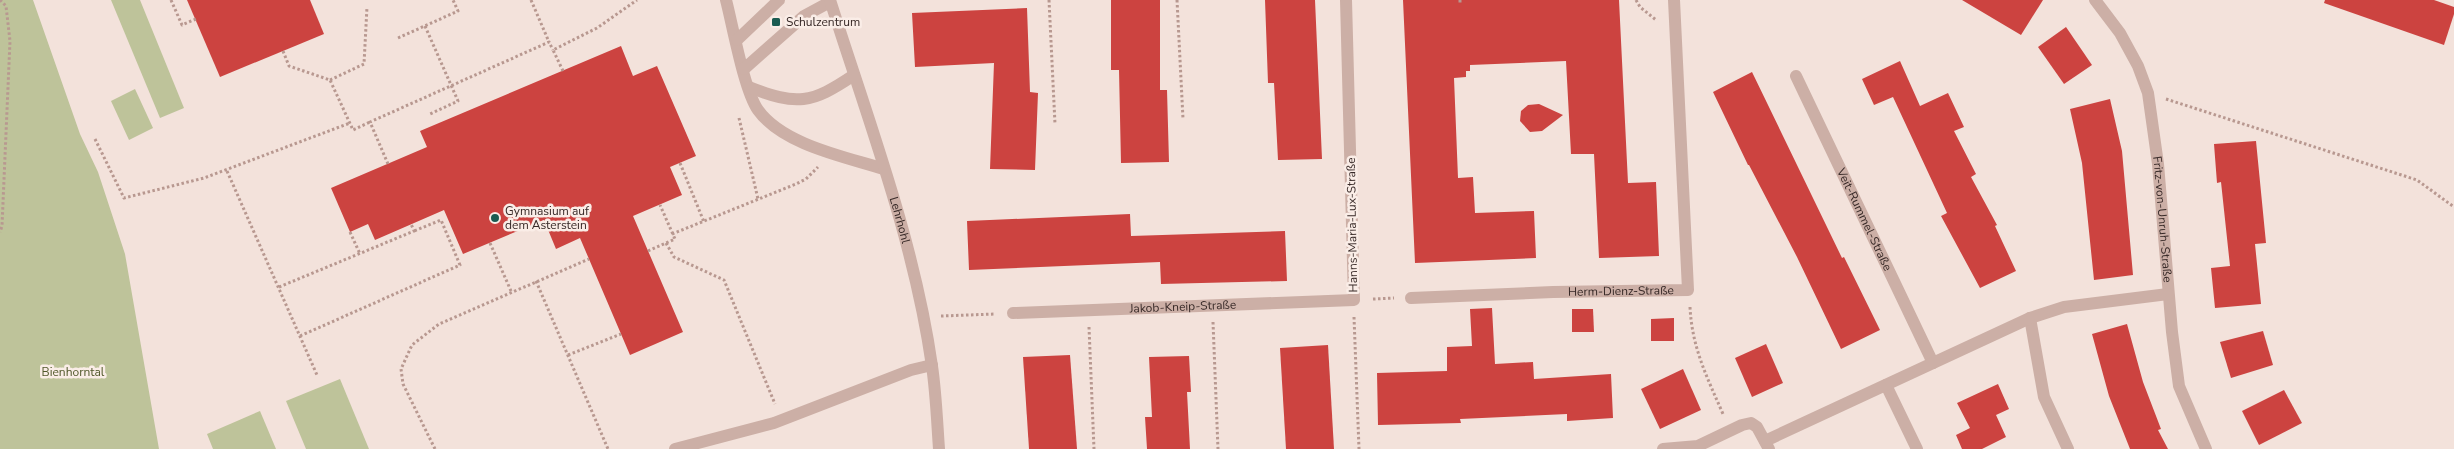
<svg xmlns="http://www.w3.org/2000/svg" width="2454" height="449" font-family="'Nunito Sans',sans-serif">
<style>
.green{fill:#bec39a}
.building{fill:#cc4340}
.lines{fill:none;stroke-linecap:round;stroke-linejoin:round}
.path{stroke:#b89890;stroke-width:3;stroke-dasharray:2.5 2.5;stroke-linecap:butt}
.lane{stroke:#ccafa6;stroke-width:12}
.street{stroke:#ccafa6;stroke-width:12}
.poi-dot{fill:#1a5b51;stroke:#faede7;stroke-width:2}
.labels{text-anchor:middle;stroke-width:5;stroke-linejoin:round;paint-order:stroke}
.poi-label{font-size:12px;fill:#372927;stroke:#faede7;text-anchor:start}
.street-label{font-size:12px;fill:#372927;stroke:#faede7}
.park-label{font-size:12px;fill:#50572a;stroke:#faede7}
</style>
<rect width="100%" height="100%" fill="#f3e2db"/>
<g class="green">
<path d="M 0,0 L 33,0 L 80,134 L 98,172 L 125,254 L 159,449 L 0,449 Z"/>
<path d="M 111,0 L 140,0 L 184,108 L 160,118 Z"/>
<path d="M 135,89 L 153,128 L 129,140 L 111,101 Z"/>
<path d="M 340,379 L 369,449 L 306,449 L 286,401 Z"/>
<path d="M 260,411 L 276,449 L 213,449 L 207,434 Z"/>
</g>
<g class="building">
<path d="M 187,0 L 310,0 L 324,34 L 220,77 Z"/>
<path d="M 1111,0 L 1160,0 L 1160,90 L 1167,90 L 1169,162 L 1121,163 L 1119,70 L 1111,70 Z"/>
<path d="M 1265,0 L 1315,0 L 1322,159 L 1278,160 L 1274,83 L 1268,83 Z"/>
<path d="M 1403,0 L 1619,0 L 1628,183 L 1656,182 L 1659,256 L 1599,258 L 1594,154 L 1571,154 L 1566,61 L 1470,65 L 1470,71 L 1466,71 L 1466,77 L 1454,78 L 1458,178 L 1473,177 L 1475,213 L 1534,211 L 1536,258 L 1415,263 Z"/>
<path d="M 1962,0 L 2043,0 L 2021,35 Z"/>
<path d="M 2325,0 L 2434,0 L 2454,7 L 2454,14 L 2444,45 L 2324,3 Z"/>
<path d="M 1027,8 L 1030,92 L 1038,93 L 1035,170 L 990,169 L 994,63 L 915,67 L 912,13 Z"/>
<path d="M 2066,27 L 2092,65 L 2064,84 L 2038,47 Z"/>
<path d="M 621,46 L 633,76 L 657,66 L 696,156 L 670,167 L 682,195 L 633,216 L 683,332 L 630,355 L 580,238 L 556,249 L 544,220 L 463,254 L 444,210 L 375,240 L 368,224 L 350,232 L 331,188 L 427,147 L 420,131 Z"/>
<path d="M 1900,61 L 1920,106 L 1948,93 L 1964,127 L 1954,131 L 1976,174 L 1971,177 L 1997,225 L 1995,226 L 2016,271 L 1980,288 L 1941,216 L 1947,213 L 1893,97 L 1874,105 L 1862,79 Z"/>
<path d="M 1752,72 L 1842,258 L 1844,257 L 1880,330 L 1841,349 L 1797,257 L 1749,165 L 1748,165 L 1713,92 Z"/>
<path d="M 2110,99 L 2122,151 L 2133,275 L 2094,280 L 2082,163 L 2070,109 Z"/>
<path d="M 1539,104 L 1563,115 L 1542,131 L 1530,132 L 1520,121 L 1521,111 L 1528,105 Z"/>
<path d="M 2256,141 L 2266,243 L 2255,244 L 2261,304 L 2215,308 L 2211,268 L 2230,266 L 2221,182 L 2217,183 L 2214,144 Z"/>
<path d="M 1130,214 L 1131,236 L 1285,231 L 1287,281 L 1161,284 L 1160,262 L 969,270 L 967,221 Z"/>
<path d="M 1492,308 L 1495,364 L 1533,362 L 1534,379 L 1611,374 L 1613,418 L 1567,421 L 1567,414 L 1460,419 L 1461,423 L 1378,425 L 1377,373 L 1447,371 L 1447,347 L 1472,346 L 1470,309 Z"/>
<path d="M 1572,309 L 1593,309 L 1594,332 L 1572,332 Z"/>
<path d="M 1674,318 L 1674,341 L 1651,341 L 1651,319 Z"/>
<path d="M 2127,324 L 2143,382 L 2161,429 L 2158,430 L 2168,449 L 2130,449 L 2109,396 L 2092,334 Z"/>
<path d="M 2263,331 L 2273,365 L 2231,378 L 2220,342 Z"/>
<path d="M 1766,344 L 1783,383 L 1752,397 L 1735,358 Z"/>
<path d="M 1328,345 L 1334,449 L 1286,449 L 1280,348 Z"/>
<path d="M 1070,355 L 1077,449 L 1029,449 L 1023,357 Z"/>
<path d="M 1189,356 L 1191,392 L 1187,392 L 1190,449 L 1147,449 L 1145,417 L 1152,417 L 1149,357 Z"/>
<path d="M 1683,369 L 1701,410 L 1660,429 L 1641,389 Z"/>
<path d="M 1998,384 L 2009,409 L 1996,415 L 2006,437 L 1982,449 L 1962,449 L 1956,435 L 1970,428 L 1957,403 Z"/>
<path d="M 2284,390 L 2302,423 L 2259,445 L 2242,411 Z"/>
</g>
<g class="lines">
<g class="path">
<path d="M 0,0 L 6,6 L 10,41 L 2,226 L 0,232"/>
<path d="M 171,0 L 182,25 L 196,19"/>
<path d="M 531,0 L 549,42"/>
<path d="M 1049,0 L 1055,124"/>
<path d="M 1177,0 L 1183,119"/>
<path d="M 1460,0 L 1460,4"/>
<path d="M 1636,0 L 1640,7 L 1656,20"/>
<path d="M 425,26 L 458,101 L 430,114"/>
<path d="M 398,38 L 458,11 L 453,0"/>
<path d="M 283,51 L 289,66 L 330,80 L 353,130 L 370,122"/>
<path d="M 563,71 L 553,50 L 597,28 L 637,0"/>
<path d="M 330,80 L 364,64 L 367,7"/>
<path d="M 2166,99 L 2417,180 L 2454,207"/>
<path d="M 739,118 L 758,199"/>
<path d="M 95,139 L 124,198 L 204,178 L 350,123"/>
<path d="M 680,163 L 704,222"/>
<path d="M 388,164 L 370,122 L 549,42 L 553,50"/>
<path d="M 227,171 L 317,375"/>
<path d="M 350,232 L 360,254"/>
<path d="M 672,234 L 796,184 L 806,179 L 818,167"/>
<path d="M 490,243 L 511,291"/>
<path d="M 666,243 L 674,257 L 724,280 L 775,404"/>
<path d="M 648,251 L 675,239 L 660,205"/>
<path d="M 536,281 L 608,449"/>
<path d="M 279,287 L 414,231 L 411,224"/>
<path d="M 1373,299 L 1394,298"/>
<path d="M 1690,307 C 1692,348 1707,377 1723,414"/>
<path d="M 941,316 L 995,314"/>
<path d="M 1354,317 L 1359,449"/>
<path d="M 1213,322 L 1218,449"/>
<path d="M 1089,327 L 1094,449"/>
<path d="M 300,336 L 460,265 L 441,220 L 414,231"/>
<path d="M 568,355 L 621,334"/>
<path d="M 435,449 L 403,384 L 401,369 L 412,345 L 439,324 L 589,259"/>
</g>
<g class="lane">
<path d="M 726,0 C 733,27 744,90 758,110 C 783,145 846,157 884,169"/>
<path d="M 737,40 L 779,0"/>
<path d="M 744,69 L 804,16 L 830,2"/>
<path d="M 749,87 C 797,106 811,104 854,75"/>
<path d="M 675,449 L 774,423 L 911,370 L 932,365"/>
</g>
<g class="street">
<path id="s1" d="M 830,0 C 868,120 914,240 932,366 C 936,393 937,421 939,449"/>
<path id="s2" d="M 2095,0 L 2120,33 L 2138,66 L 2148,93 L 2158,164 L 2172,332 L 2179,386 L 2206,449"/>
<path id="s3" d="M 1796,76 L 1933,363"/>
<path id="s4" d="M 1411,298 L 1553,292 L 1688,290 L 1674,0"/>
<path id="s5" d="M 1013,313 L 1354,300 L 1346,0"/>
<path d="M 2030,318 L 2044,397 L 2068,449"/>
<path d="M 1886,385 L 1917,449"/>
<path d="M 1765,441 L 2030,318 L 2064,307 L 2168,294"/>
<path d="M 1663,449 L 1698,446 L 1742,425 L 1751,423 L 1757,427 L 1769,449"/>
</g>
</g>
<g class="poi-dot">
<rect x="771" y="17" width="10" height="10" rx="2.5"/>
<circle cx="495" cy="218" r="5"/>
</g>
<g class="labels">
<g class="poi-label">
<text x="786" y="26">Schulzentrum</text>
<text x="505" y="215">Gymnasium auf<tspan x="505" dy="14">dem Asterstein</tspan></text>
</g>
<g class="street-label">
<text dy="4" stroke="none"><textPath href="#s3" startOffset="159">Veit-Rummel-Straße</textPath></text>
<text dy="4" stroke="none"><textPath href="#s2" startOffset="235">Fritz-von-Unruh-Straße</textPath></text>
<text dy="4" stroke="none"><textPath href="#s1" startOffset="231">Lehrhohl</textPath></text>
<text transform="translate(1352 225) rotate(-91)" y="4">Hanns-Maria-Lux-Straße</text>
<text dy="4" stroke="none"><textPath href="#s4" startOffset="210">Herm-Dienz-Straße</textPath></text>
<text dy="4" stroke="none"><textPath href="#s5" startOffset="170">Jakob-Kneip-Straße</textPath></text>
</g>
<g class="park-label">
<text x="73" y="376">Bienhorntal</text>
</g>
</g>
</svg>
